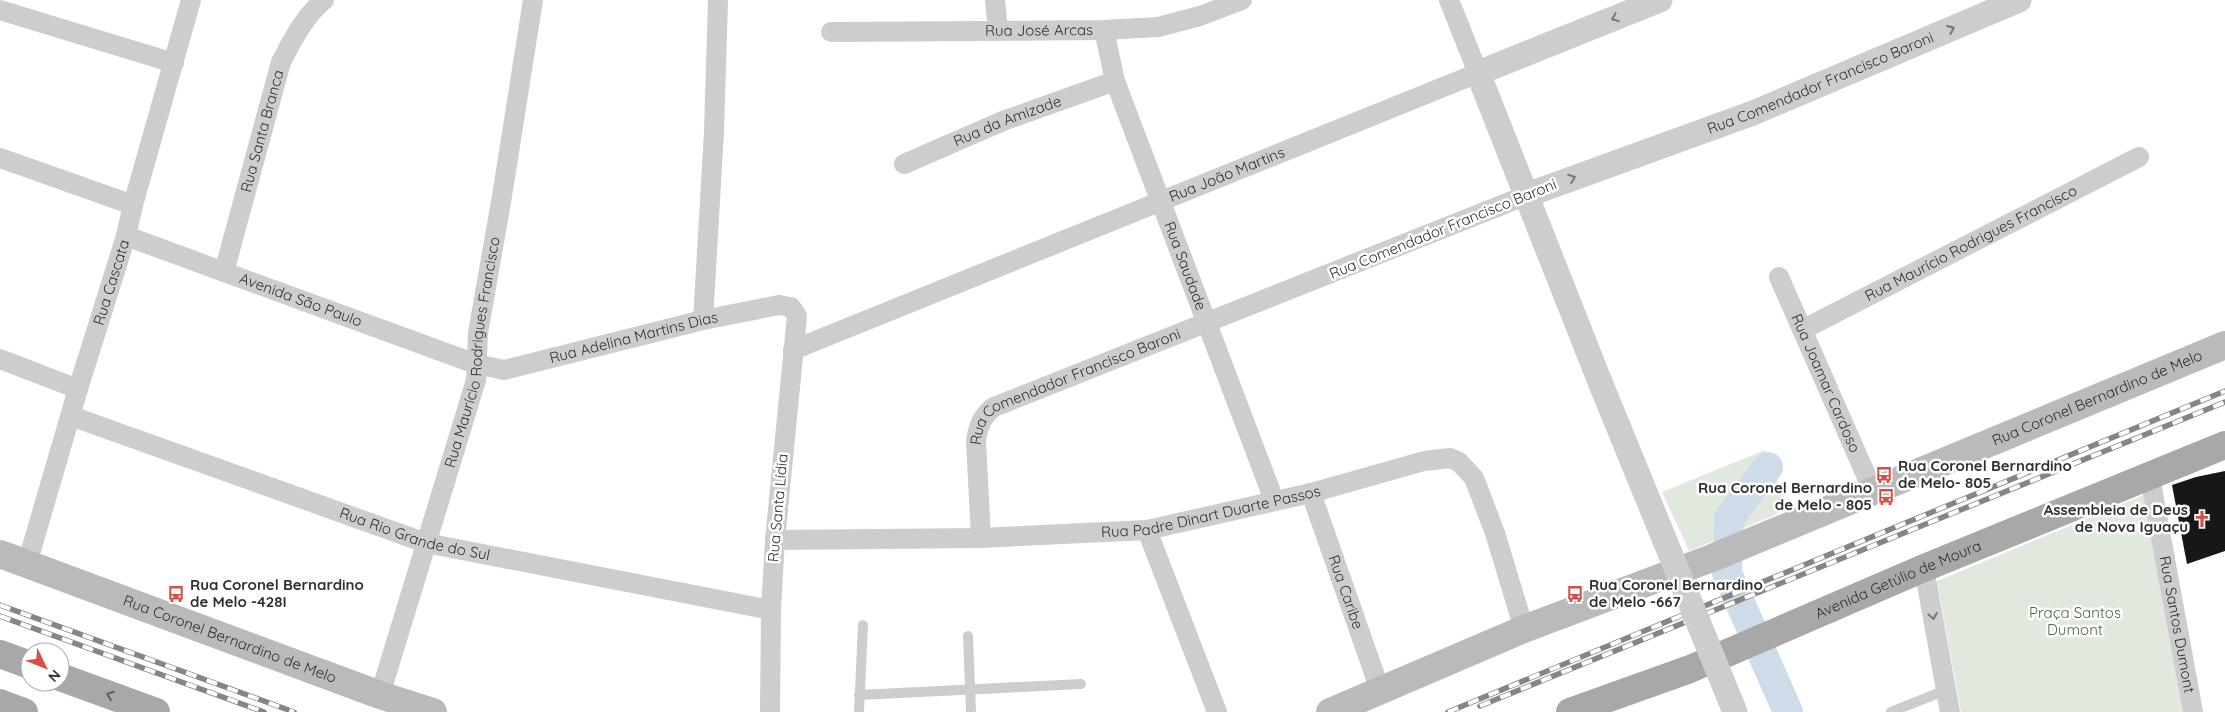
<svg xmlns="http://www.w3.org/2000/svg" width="2225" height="712" font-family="Quicksand,sans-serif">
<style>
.green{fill:#e1e8dd}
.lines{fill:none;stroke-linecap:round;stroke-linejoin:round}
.river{stroke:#cedbe9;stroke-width:30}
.building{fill:#171717}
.service{stroke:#cdcdcd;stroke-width:10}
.minor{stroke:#cdcdcd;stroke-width:20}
.tertiary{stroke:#cdcdcd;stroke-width:25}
.secondary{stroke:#bababa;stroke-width:28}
.primary{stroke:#a8a8a8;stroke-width:28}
.rail-casing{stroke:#858585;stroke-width:5.5}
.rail{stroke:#fff;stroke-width:4;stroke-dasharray:11;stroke-linecap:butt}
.tertiary-bridge{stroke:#cdcdcd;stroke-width:25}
.oneway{stroke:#777}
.oneway2{stroke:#606060}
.labels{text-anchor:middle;stroke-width:5;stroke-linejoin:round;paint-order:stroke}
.street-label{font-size:15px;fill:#303030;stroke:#fff}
.poi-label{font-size:15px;font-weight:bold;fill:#303030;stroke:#fff;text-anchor:start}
.park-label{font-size:15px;fill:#4e6742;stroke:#fff}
</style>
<rect width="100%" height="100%" fill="#fff"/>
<g class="green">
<path d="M 1765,450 L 1789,509 L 1689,551 L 1662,492 Z"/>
<path d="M 2144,495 L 2183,712 L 1961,712 L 1937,581 Z"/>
</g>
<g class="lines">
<path class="river" d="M 1768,467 L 1729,518 L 1727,573 L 1788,712"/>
</g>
<path class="building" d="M 2225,471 L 2225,551 L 2187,564 L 2172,485 L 2196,477 Z"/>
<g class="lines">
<g class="service">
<path d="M 968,636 L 971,712"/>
<path d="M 859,695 L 1081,684"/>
<path d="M 859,712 L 863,625"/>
<path d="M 1891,712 L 1946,690"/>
</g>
<g class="minor">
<path d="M 995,0 L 998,31"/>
<path d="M 0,10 L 174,63"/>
<path id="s1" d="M 1104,30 L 1115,81 L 1274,500"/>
<path id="s2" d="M 831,32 L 1104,30 L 1158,27 L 1200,16 L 1242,0"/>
<path d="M 0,158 L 133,205"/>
<path id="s3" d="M 904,164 L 1003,121 L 1115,81"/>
<path id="s4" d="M 126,236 L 476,364 L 504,370 L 703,320 L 779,305 L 791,307 L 797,316 L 775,540 L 771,610 L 770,712"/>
<path id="s5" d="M 224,272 L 281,62 C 293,39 304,17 324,0"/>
<path id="s6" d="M 1779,277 L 1873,491"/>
<path d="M 703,320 L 714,132 L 718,0"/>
<path id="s7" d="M 1802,330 L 2139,157"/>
<path id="s8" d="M 793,350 L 1478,73 L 1449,0"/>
<path d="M 0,359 L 78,389"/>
<path id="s9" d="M 71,416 L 426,543 L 771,610"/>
<path id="s10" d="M 2150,477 L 2193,712"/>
<path id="s11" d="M 1311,493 L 1380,690"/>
<path d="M 1147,530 L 1217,712"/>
<path id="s12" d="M 981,538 L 976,441 C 978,426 982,416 994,407 L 1527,195"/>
<path id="s13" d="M 775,540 L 981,538 L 1147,530 L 1311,493 L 1424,461 L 1450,458 L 1459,462 L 1474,478 L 1495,533 L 1524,629"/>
<path id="s14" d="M 27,564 L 78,389 L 126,236 L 133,205 L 191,0"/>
<path d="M 1924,568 L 1950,712"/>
<path id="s15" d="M 380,695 L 476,380 L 478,333 L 502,196 L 533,0"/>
</g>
<g class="tertiary">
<path id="s16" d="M 1527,195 L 1753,113 L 2019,0"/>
<path d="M 1600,382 L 1478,73 L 1660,0"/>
</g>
<g class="secondary">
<path id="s17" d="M 0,554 L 380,695 L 433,712"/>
<path id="s18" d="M 1330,712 L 1524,629 L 1712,558 L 2225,345"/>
</g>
<g class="primary">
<path d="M 0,654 L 30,665"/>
<path d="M 60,677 L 156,712"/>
<path d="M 0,703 L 24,712"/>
<path id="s19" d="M 1570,712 L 1690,669 L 1924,568 L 2225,445"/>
</g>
<g class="rail-casing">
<g id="rail">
<path d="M 0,605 L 294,712"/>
<path d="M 0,616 L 264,712"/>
<path d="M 1480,706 L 2225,402"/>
<path d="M 1448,712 L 2225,391"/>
</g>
</g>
<use href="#rail" class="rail"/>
<path class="tertiary-bridge" d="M 1600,382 L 1735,712"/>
</g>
<defs><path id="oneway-chevron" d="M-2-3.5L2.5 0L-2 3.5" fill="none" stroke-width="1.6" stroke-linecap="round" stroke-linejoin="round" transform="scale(1.25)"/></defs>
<g class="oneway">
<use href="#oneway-chevron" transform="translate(1615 18) rotate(158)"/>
<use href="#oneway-chevron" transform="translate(1951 29) rotate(-23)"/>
<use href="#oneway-chevron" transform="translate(1572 178) rotate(-20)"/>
<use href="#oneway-chevron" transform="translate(1933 616) rotate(80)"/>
</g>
<use class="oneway2" href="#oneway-chevron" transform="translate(110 695) rotate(-160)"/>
<defs>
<g id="bus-bare" transform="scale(1.35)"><path d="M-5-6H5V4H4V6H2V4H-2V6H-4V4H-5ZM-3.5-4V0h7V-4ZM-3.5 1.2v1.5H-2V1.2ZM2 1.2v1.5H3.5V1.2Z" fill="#d25047" stroke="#fff" stroke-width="2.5" paint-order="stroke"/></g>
<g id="church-bare" transform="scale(1.35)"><path d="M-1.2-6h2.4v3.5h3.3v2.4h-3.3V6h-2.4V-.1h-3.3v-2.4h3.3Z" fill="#d25047" stroke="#fff" stroke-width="2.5" paint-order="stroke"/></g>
</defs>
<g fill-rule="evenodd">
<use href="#bus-bare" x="1884" y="475"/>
<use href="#bus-bare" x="1886" y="497"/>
<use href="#church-bare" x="2202" y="519"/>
<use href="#bus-bare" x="176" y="594"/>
<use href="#bus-bare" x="1575" y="594"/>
</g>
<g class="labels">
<g class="street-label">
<text dy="5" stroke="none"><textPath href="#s2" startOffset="208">Rua José Arcas</textPath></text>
<text dy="5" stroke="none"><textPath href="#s16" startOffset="314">Rua Comendador Francisco Baroni</textPath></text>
<text dy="5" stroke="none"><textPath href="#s3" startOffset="112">Rua da Amizade</textPath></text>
<text dy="5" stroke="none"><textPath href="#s5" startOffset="146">Rua Santa Branca</textPath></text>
<text dy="5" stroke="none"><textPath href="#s8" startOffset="468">Rua João Martins</textPath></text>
<text transform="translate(1443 229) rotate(-22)" y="5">Rua Comendador Francisco Baroni</text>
<text dy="5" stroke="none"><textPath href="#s7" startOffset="190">Rua Maurício Rodrigues Francisco</textPath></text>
<text dy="5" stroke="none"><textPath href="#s1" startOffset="250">Rua Saudade</textPath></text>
<text dy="5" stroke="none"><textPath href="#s14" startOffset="294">Rua Cascata</textPath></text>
<text dy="5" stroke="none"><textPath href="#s4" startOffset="186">Avenida São Paulo</textPath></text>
<text dy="5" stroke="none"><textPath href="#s4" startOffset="535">Rua Adelina Martins Dias</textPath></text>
<text dy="5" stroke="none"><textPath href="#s15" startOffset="356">Rua Maurício Rodrigues Francisco</textPath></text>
<text dy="5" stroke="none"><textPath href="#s6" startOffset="116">Rua Joamar Cardoso</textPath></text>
<text dy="5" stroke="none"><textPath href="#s12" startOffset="215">Rua Comendador Francisco Baroni</textPath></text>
<text dy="5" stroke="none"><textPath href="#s18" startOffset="829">Rua Coronel Bernardino de Melo</textPath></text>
<text transform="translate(778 508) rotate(-85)" y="5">Rua Santa Lídia</text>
<text dy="5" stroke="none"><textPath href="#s13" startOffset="438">Rua Padre Dinart Duarte Passos</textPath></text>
<text dy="5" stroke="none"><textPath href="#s9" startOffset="364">Rua Rio Grande do Sul</textPath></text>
<text dy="5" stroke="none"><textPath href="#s19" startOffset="354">Avenida Getúlio de Moura</textPath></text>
<text dy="5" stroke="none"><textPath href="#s11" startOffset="105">Rua Caribe</textPath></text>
<text dy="5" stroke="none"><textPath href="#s10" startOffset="150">Rua Santos Dumont</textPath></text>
<text dy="5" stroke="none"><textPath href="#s17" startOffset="245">Rua Coronel Bernardino de Melo</textPath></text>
</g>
<g class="poi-label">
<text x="1898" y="471">Rua Coronel Bernardino<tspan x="1898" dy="17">de Melo- 805</tspan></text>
<text x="1872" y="493" text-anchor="end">Rua Coronel Bernardino<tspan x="1872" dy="17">de Melo - 805</tspan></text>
<text x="2188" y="515" text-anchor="end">Assembleia de Deus<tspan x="2188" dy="17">de Nova Iguaçu</tspan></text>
<text x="190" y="590">Rua Coronel Bernardino<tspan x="190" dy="17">de Melo -428I</tspan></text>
<text x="1589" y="590">Rua Coronel Bernardino<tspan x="1589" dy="17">de Melo -667</tspan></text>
</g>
<g class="park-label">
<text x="2075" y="618">Praça Santos<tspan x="2075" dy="17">Dumont</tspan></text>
</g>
</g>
<g transform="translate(45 667) rotate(133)"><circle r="24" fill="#ffffff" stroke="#acacac"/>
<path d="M0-4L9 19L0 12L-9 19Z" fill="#d25047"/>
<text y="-8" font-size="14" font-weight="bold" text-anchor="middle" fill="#303030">N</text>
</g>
</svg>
